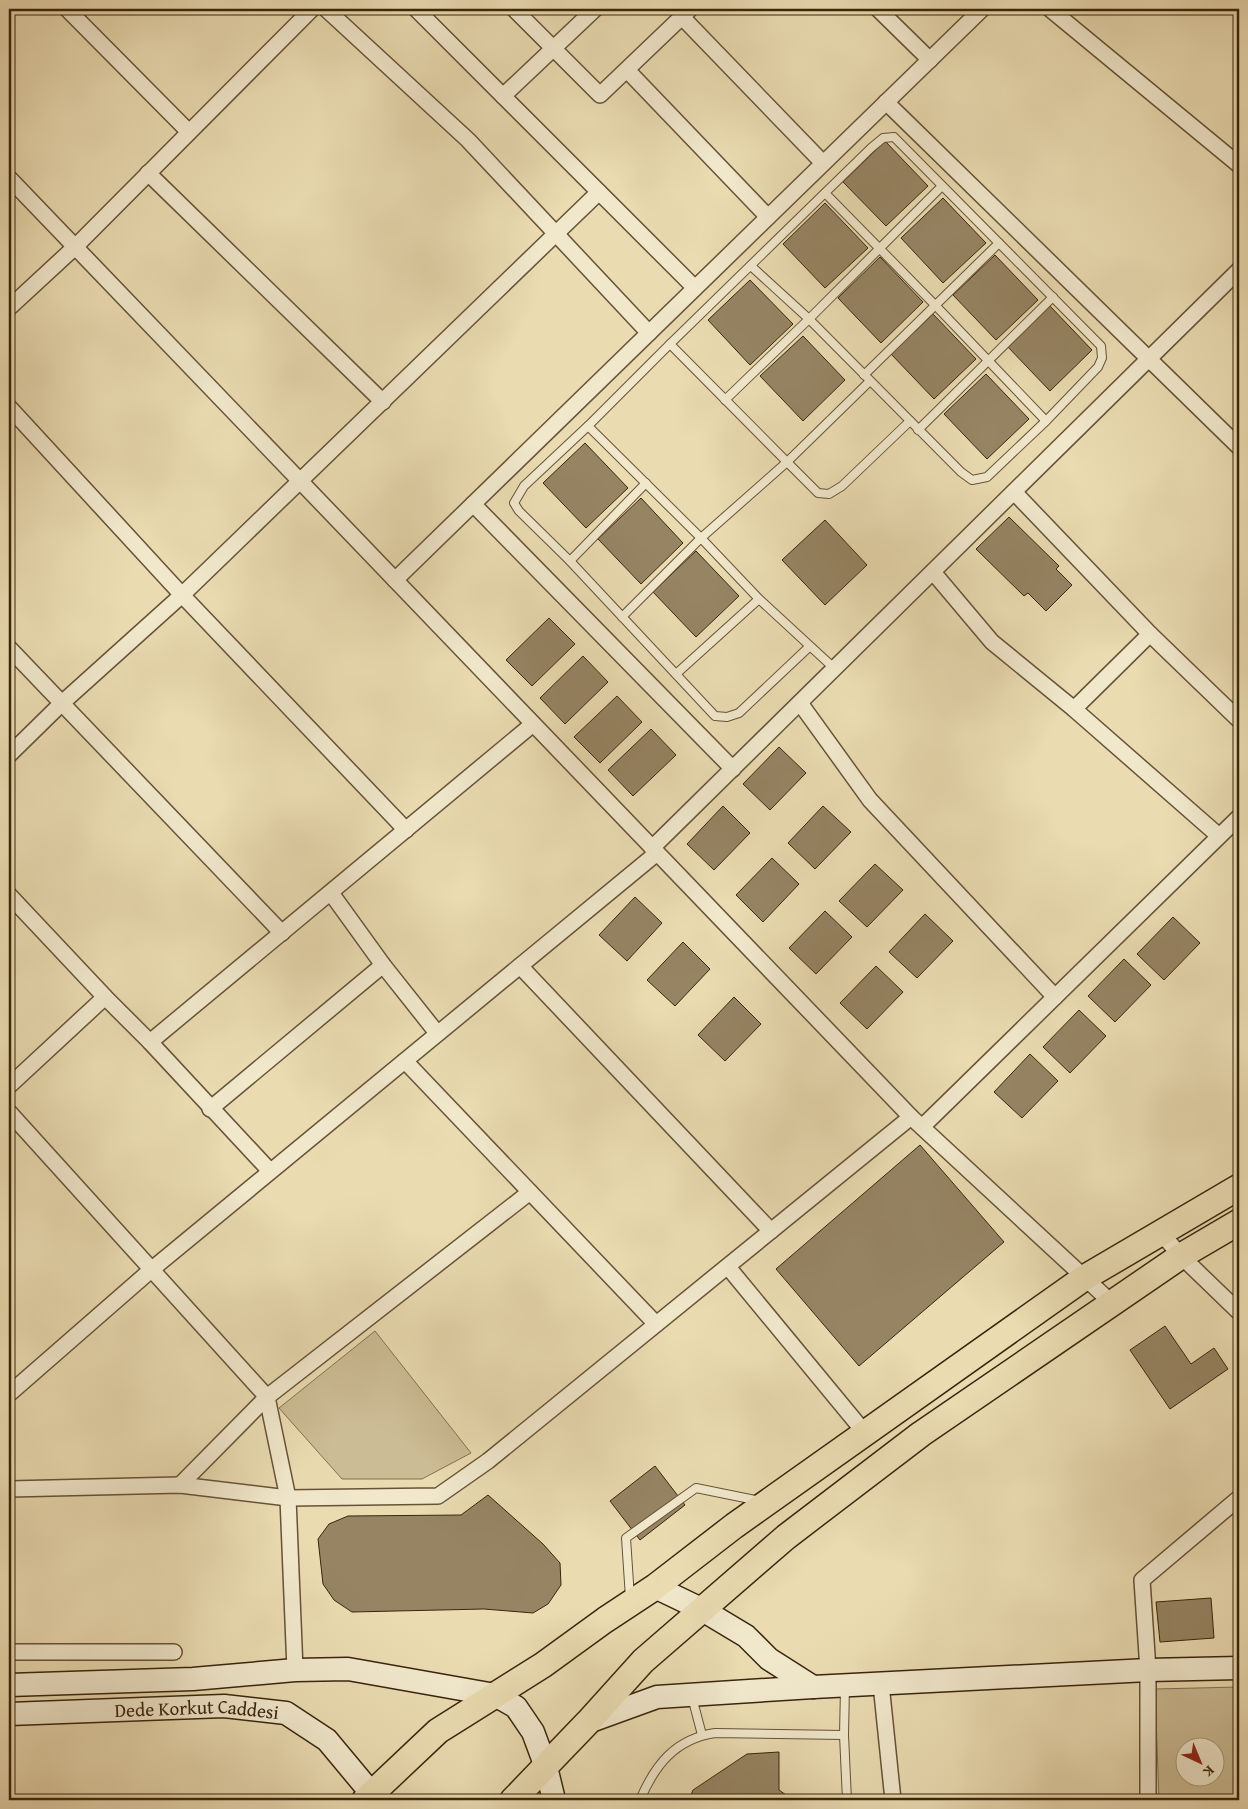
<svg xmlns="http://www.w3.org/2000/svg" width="1248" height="1809" font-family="'Gentium Book Plus',serif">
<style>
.green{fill:#ccbc95;stroke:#837152;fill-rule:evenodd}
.building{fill:#968463;stroke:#3a260e}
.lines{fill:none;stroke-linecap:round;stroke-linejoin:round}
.service-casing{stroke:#665337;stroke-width:10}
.minor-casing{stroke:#665337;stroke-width:18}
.secondary-casing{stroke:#3a260e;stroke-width:25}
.primary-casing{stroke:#3a260e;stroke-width:28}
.service{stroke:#f1e8cc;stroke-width:8}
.minor{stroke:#f1e8cc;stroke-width:15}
.secondary{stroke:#f1e8cc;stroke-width:22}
.primary{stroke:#eadbb1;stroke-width:25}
.labels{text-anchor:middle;stroke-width:4;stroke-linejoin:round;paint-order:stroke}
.street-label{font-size:19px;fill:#3a260e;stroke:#f1e8cc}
</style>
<rect width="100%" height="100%" fill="#eadbb1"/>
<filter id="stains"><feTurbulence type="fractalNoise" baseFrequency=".004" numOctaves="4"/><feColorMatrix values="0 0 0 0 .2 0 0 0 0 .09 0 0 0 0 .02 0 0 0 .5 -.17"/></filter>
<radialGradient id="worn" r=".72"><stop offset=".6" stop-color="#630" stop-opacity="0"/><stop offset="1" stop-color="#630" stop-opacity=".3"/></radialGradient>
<g class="green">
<path d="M 375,1331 L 471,1453 L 422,1479 L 342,1479 L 279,1408 Z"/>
<path d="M 1239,1687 L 1239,1800 L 1159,1800 L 1155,1689 ZM 1186,1746 L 1216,1746 L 1216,1776 L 1186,1776 Z"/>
</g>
<g class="building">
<path d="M 885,141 L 928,186 L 886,226 L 843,182 Z"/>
<path d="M 943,198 L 986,243 L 943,283 L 901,238 Z"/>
<path d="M 825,203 L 868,248 L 825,288 L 783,244 Z"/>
<path d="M 995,255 L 1038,300 L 996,340 L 953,295 Z"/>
<path d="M 880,257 L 923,302 L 881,343 L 838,298 Z"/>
<path d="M 750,280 L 793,324 L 750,365 L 708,320 Z"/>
<path d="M 1049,305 L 1092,350 L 1050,391 L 1007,346 Z"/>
<path d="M 933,314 L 976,359 L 934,399 L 891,354 Z"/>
<path d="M 803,336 L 845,380 L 803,421 L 760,376 Z"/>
<path d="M 986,374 L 1029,419 L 987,459 L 944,414 Z"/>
<path d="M 585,443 L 628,488 L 586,528 L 543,483 Z"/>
<path d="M 641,498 L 683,543 L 641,584 L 598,539 Z"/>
<path d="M 1009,517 L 1059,566 L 1056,569 L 1072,585 L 1046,611 L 1028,593 L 1024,596 L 976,549 Z"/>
<path d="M 825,520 L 867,565 L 825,605 L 782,560 Z"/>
<path d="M 696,551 L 739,596 L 696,637 L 653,592 Z"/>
<path d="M 549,618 L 575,644 L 532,686 L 506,660 Z"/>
<path d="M 583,656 L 608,682 L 565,724 L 540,698 Z"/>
<path d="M 617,696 L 642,722 L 600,763 L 574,737 Z"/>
<path d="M 651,729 L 676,755 L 633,796 L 608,770 Z"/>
<path d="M 779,747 L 806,773 L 770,810 L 743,784 Z"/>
<path d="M 723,806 L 750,833 L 714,870 L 687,844 Z"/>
<path d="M 823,806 L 851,832 L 815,869 L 788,843 Z"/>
<path d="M 772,858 L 799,884 L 763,922 L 736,895 Z"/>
<path d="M 875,864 L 903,890 L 867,927 L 839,901 Z"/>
<path d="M 635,897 L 662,923 L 627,961 L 599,935 Z"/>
<path d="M 825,911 L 852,937 L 816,974 L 789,948 Z"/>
<path d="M 925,914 L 953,941 L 917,978 L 889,952 Z"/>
<path d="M 1173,917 L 1200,943 L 1164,980 L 1137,954 Z"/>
<path d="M 683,942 L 710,969 L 675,1006 L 647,980 Z"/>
<path d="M 1124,959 L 1151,985 L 1115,1022 L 1088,996 Z"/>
<path d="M 876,966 L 903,992 L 867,1029 L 840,1003 Z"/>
<path d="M 734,997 L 761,1024 L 725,1061 L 698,1035 Z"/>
<path d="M 1079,1010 L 1106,1036 L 1070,1073 L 1043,1047 Z"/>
<path d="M 1030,1054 L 1058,1081 L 1022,1118 L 994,1092 Z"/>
<path d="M 920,1145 L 1004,1242 L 859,1366 L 776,1269 Z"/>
<path d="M 1165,1326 L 1191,1364 L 1214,1348 L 1228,1369 L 1170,1409 L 1130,1350 Z"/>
<path d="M 655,1466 L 685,1505 L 640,1540 L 610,1501 Z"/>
<path d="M 488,1495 L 543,1544 L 560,1563 L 561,1585 L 548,1604 L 533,1613 L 484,1609 L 352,1612 L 334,1600 L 323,1584 L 318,1539 L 329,1524 L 348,1516 L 461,1515 Z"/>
<path d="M 1211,1598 L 1214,1638 L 1160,1642 L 1156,1602 Z"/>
<path d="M 1239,1598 L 1239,1639 L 1237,1639 L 1234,1599 Z"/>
<path d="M 779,1752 L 779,1790 L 793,1800 L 689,1800 L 693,1790 L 747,1754 Z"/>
</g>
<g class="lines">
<g class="service-casing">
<g id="service">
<path d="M 825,193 L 935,305 L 1046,421"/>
<path d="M 751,266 L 809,319 L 961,472 L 972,480 L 987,477 L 1046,421 L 1098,367 L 1102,358 L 1101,346 L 894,137 L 883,138 L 871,148 L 670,344 L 588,426 L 524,486 L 514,503 L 519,511 L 570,561 L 715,716 L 727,717 L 739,713 L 809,647"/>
<path d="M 670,344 L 787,462 L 870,381"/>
<path d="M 864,375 L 999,243"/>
<path d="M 725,400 L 809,319 L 942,186"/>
<path d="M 588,426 L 701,538 L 759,599 L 835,669"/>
<path d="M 918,430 L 1053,297"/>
<path d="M 570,561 L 646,483"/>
<path d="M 622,617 L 701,538 L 787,462 L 818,493 L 829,494 L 842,486 L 910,421"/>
<path d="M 676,674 L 759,599"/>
<path d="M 630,1598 L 626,1538 L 696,1488 L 760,1501"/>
<path d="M 845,1687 L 844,1735 L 847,1800"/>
<path d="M 692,1697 L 702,1735"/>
<path d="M 640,1800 C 655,1765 675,1739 715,1733 L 844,1735"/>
</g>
</g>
<g class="minor-casing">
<g id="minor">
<path d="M 67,9 L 189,132"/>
<path d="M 326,9 L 468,140 L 649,333"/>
<path d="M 416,9 L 695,288"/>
<path d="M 514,9 L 600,95 L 690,9"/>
<path d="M 878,9 L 930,60"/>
<path d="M 1050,9 L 1239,165"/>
<path d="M 682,17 L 823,163"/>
<path d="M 627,70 L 768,217"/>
<path d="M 503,96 L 595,9"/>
<path d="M 886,102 L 1239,447"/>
<path d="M 148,173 L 383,402"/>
<path d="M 9,178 L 911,1117 L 1112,1303"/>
<path d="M 9,308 L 75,247 L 312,9"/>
<path d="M 9,407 L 182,595 L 406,830"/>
<path d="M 1014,492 L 1150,634 L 1239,720"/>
<path d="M 473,504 L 733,769"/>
<path d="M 933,572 L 992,642 L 1074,709 L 1219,836"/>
<path d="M 395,580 L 982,9"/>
<path d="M 9,648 L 282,933"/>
<path d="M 800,703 L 870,800 L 1055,997"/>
<path d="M 1074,709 L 1150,634"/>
<path d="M 9,755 L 62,703 L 182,595 L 599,192"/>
<path d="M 652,848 L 1239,270"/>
<path d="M 331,893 L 383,965 L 437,1033"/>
<path d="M 9,895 L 105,997 L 150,1042 L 270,1171"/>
<path d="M 520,966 L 771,1231"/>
<path d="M 150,1042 L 533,724"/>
<path d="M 405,1061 L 656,1324"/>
<path d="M 9,1086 L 105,997"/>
<path d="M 210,1109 L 383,965"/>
<path d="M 9,1112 L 267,1397 L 288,1498 L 295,1670"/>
<path d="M 922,1127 L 1239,817"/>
<path d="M 1161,1233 L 1181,1256 L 1239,1312"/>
<path d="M 728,1267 L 865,1433"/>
<path d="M 9,1394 L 151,1270 L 657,853"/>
<path d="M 180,1485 L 267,1397 L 530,1192"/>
<path d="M 9,1489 L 180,1485 L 288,1498 L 438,1496 L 488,1461 L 911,1117"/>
<path d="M 9,1652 L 174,1652"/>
<path d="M 881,1684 L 893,1800"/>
<path d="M 1148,1800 L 1148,1670 L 1142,1580 L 1239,1498"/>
</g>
</g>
<g class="secondary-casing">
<g id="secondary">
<path d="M 655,1587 L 701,1609 L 746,1636 L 769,1659 L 813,1687"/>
<path d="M 9,1685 L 193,1679 L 295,1670 L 348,1669 L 495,1695 L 516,1707 L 533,1732 L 546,1767 L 554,1800"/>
<path id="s1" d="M 9,1714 L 224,1706 L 286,1713 L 327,1740 L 377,1800"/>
<path d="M 588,1722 L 657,1697 L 813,1687 L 1148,1670 L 1239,1668"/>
</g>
</g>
<g class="primary-casing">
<g id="primary">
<path d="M 365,1800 L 438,1731 L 543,1665 L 605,1620 L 655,1587 L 734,1526 L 1084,1278 L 1239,1187"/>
<path d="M 513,1800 L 588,1722 L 643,1661 L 786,1537 L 921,1434 L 1181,1256 L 1239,1222"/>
</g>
</g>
<use href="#service" class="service"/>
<use href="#minor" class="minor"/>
<use href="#secondary" class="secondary"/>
<use href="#primary" class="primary"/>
</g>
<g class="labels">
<g class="street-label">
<text dy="7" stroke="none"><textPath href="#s1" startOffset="188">Dede Korkut Caddesi</textPath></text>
</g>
</g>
<rect width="1248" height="1809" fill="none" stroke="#eadbb1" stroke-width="30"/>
<rect x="10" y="10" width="1228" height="1789" fill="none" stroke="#3a260e" stroke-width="2.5"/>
<rect x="15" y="15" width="1218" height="1779" fill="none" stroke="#3a260e"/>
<g transform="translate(1200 1762) rotate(136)"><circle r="24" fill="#f1e8cc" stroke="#a89a80"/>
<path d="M0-4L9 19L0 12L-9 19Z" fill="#8f2418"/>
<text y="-8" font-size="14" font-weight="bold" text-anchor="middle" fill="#3a260e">K</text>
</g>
<rect width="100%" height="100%" filter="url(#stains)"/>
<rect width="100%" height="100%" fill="url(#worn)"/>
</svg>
